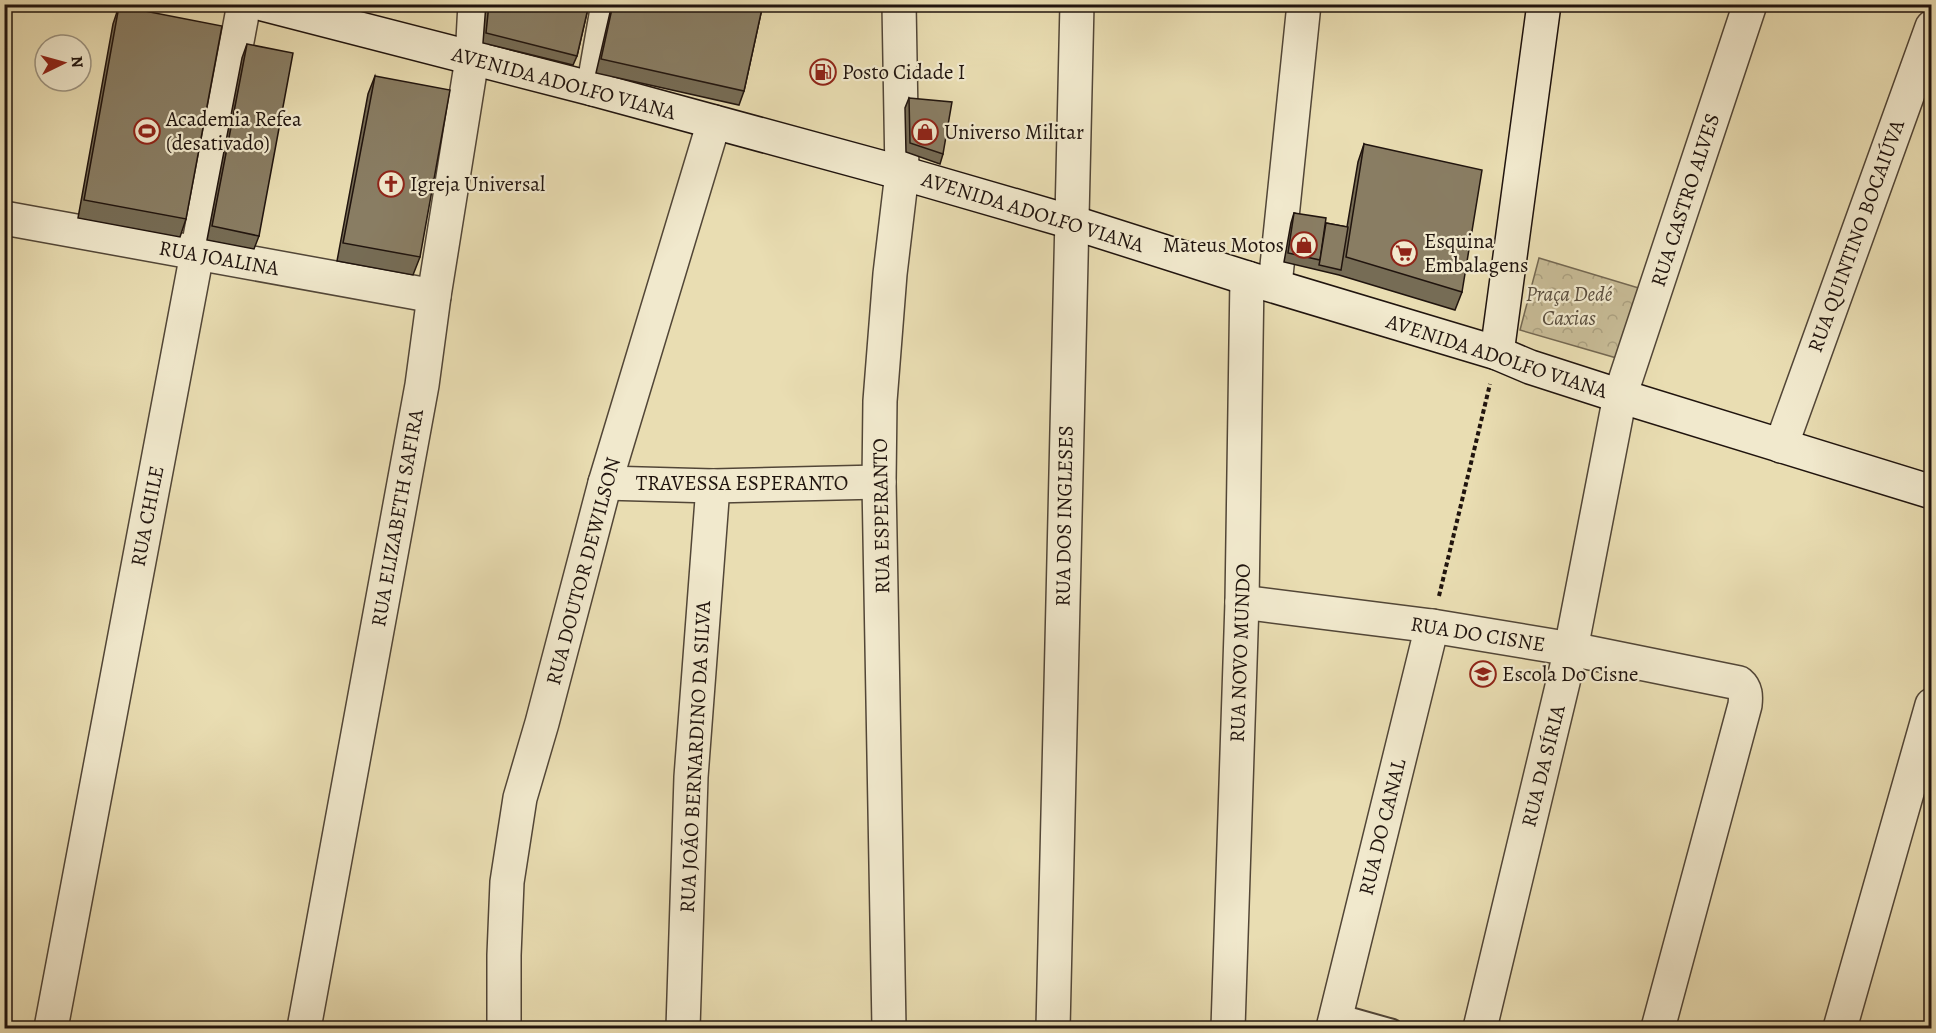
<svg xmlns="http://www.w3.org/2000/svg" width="1936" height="1033" font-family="Alegreya,serif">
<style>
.park{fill:url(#park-crowns);stroke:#746852;stroke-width:1.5}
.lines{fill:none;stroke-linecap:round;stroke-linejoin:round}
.lane-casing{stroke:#524637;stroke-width:20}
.street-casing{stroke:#524637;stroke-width:36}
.secondary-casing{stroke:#20140e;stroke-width:36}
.path{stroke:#20140e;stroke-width:4;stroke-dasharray:4.5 3;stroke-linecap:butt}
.lane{stroke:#f1e9cd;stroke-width:16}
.street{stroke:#f1e9cd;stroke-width:33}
.secondary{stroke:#f1e9cd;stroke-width:33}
.wall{fill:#766c55;stroke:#20140e;stroke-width:1.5}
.building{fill:#897d63;stroke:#20140e;stroke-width:1.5}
.labels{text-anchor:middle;stroke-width:4.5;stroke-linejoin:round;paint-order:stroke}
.poi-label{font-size:21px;fill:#20140e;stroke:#f1e9cd;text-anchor:start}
.street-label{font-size:21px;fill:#20140e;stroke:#f1e9cd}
.park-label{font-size:21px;font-style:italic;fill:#5a4e3e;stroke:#f1e9cd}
</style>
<defs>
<pattern id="park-crowns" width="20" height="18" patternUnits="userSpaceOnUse" patternTransform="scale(1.5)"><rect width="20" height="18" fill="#c7bb96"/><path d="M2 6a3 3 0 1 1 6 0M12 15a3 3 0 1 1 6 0" fill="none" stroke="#aba080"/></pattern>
</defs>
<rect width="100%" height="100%" fill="#e9ddb2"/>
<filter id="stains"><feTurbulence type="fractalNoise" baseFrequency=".00333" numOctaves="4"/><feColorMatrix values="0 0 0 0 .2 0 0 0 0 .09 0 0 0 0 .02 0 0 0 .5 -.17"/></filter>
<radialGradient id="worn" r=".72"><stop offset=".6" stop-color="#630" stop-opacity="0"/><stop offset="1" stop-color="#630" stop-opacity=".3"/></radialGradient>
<path class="park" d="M 1539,258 L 1642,289 L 1620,359 L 1520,330 Z"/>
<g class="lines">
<g class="lane-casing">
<path id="lane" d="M 1336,1012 L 1393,1028"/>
</g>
<g class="street-casing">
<g id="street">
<path d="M 593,89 L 608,4"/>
<path d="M 4,218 L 434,296"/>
<path d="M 1275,285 L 1304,4"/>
<path d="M 1781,446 L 1932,27"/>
<path d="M 605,483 L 713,486 L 879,482"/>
<path d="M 1242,602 L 1432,626 L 1571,649 L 1739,683 C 1746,689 1746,696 1745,705 L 1658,1028"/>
<path d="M 51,1028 L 244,4"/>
<path d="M 304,1028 L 422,385 L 434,296 L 472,59 L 475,4"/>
<path d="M 504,1028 L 504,955 L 507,882 L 520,798 L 542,723 L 605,483 L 714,122"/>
<path d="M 683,1028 L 691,777 L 713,486"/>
<path d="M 889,1028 L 879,482 L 880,401 L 890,274 L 902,173 L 899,4"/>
<path d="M 1053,1028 L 1077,4"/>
<path d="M 1228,1028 L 1242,602 L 1247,278"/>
<path d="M 1333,1028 L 1432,626"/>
<path d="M 1480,1028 L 1571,649 L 1620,396 L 1750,4"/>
<path d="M 1840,1028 L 1932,705"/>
</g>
</g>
<g class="secondary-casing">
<g id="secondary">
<path d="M 263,4 L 593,89 L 902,173 L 1071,222 L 1247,278 L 1497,353 L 1530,367 L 1620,396 L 1932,492"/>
<path d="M 1497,353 L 1544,4"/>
</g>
</g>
<path class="path" d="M 1439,596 L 1490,384"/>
<use href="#lane" class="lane"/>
<use href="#street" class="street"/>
<use href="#secondary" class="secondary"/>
</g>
<g class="wall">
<path d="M 486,4 L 589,4 L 577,56 L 573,65 L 483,43 Z"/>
<path d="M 612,4 L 763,4 L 744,91 L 739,105 L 596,73 Z"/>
<path d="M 119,6 L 186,219 L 180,237 L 78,218 L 113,24 Z"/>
<path d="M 247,44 L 259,236 L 254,249 L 207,240 L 242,58 Z"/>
<path d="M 375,76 L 420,257 L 413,275 L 337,261 L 368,94 Z"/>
<path d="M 909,98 L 943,154 L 940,164 L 906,152 L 905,108 Z"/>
<path d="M 1364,144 L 1462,292 L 1455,310 L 1339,275 L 1284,262 L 1291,223 L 1294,213 L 1326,223 L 1347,227 L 1358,162 Z"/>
</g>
<g class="building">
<path d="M 489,4 L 589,4 L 577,56 L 486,33 Z"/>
<path d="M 613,4 L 763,4 L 744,91 L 601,59 Z"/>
<path d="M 119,6 L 222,26 L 186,219 L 84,200 Z"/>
<path d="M 247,44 L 293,53 L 259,236 L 212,226 Z"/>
<path d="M 375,76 L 450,90 L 420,257 L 343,243 Z"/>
<path d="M 909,98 L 952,102 L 943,154 L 910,143 Z"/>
<path d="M 1364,144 L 1482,170 L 1462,292 L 1346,257 Z"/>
<path d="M 1294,213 L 1326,218 L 1320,260 L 1288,253 Z"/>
<path d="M 1326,223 L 1348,227 L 1341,270 L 1319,265 L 1320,260 Z"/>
</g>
<defs>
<g id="fuel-ring" transform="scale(1.35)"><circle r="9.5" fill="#f1e9cd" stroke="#8f2418" stroke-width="1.5"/><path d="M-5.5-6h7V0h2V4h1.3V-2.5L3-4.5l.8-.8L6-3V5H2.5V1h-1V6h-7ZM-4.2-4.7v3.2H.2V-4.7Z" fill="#8f2418"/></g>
<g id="stadium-ring" transform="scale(1.35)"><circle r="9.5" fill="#f1e9cd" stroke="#8f2418" stroke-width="1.5"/><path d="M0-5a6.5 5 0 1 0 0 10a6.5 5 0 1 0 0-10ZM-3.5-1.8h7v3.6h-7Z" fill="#8f2418"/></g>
<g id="shop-ring" transform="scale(1.35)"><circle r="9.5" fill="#f1e9cd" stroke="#8f2418" stroke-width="1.5"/><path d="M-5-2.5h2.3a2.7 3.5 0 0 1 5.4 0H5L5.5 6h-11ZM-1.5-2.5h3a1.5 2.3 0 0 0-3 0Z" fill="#8f2418"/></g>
<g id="church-ring" transform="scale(1.35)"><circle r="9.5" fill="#f1e9cd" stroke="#8f2418" stroke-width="1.5"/><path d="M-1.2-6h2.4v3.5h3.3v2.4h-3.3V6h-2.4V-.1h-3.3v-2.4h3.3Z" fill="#8f2418"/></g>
<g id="supermarket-ring" transform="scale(1.35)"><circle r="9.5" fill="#f1e9cd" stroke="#8f2418" stroke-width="1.5"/><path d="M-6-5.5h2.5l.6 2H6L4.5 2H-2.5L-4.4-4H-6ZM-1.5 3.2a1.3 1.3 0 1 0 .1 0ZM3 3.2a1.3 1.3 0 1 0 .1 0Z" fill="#8f2418"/></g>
<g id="school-ring" transform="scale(1.35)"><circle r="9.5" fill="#f1e9cd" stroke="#8f2418" stroke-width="1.5"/><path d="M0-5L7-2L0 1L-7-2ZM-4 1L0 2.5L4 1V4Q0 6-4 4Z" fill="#8f2418"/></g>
</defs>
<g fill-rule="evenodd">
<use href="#fuel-ring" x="823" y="72"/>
<use href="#stadium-ring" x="147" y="131"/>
<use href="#shop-ring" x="925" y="132"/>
<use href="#church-ring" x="391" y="184"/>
<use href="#shop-ring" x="1304" y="245"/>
<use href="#supermarket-ring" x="1404" y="253"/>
<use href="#school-ring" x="1483" y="674"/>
</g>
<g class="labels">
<g class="poi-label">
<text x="842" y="79">Posto Cidade I</text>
<text x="166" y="126">Academia Refea<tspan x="166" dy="24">(desativado)</tspan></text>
<text x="944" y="139">Universo Militar</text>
<text x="410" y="191">Igreja Universal</text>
<text x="1424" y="248">Esquina<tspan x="1424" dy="24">Embalagens</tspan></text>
<text x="1284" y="252" text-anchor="end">Mateus Motos</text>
<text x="1502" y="681">Escola Do Cisne</text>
</g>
<g class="street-label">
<text transform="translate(564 83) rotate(15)" y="7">AVENIDA ADOLFO VIANA</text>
<text transform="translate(1685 200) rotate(-72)" y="7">RUA CASTRO ALVES</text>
<text transform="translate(1033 212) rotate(17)" y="7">AVENIDA ADOLFO VIANA</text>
<text transform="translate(1856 236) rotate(-70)" y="7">RUA QUINTINO BOCAIÚVA</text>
<text transform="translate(219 258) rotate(10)" y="7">RUA JOALINA</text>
<text transform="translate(1497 356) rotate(18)" y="7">AVENIDA ADOLFO VIANA</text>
<text x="742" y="490">TRAVESSA ESPERANTO</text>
<text transform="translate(147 516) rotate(-79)" y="7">RUA CHILE</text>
<text transform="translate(881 516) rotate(-91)" y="7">RUA ESPERANTO</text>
<text transform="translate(1064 516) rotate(-89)" y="7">RUA DOS INGLESES</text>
<text transform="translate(397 518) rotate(-80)" y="7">RUA ELIZABETH SAFIRA</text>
<text transform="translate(583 571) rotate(-75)" y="7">RUA DOUTOR DEWILSON</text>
<text transform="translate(1478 634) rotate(9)" y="7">RUA DO CISNE</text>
<text transform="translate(1240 653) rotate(-88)" y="7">RUA NOVO MUNDO</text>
<text transform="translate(695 757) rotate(-87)" y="7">RUA JOÃO BERNARDINO DA SILVA</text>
<text transform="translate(1543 766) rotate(-76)" y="7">RUA DA SÍRIA</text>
<text transform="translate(1382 827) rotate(-76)" y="7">RUA DO CANAL</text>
</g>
<g class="park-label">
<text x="1569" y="301">Praça Dedé<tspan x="1569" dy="24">Caxias</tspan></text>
</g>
</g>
<rect width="1936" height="1033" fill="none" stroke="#e9ddb2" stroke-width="24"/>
<rect x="6" y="6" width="1924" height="1021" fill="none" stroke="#20140e" stroke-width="3"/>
<rect x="12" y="12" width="1912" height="1009" fill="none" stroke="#20140e" stroke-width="1.5"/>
<g transform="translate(63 63) rotate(85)"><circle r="28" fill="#f1e9cd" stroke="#9d9481" stroke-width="1.5"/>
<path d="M0-4.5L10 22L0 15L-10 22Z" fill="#8f2418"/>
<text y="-9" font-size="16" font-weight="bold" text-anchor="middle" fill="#20140e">N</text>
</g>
<rect width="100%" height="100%" filter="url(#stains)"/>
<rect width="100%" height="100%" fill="url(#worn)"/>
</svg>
